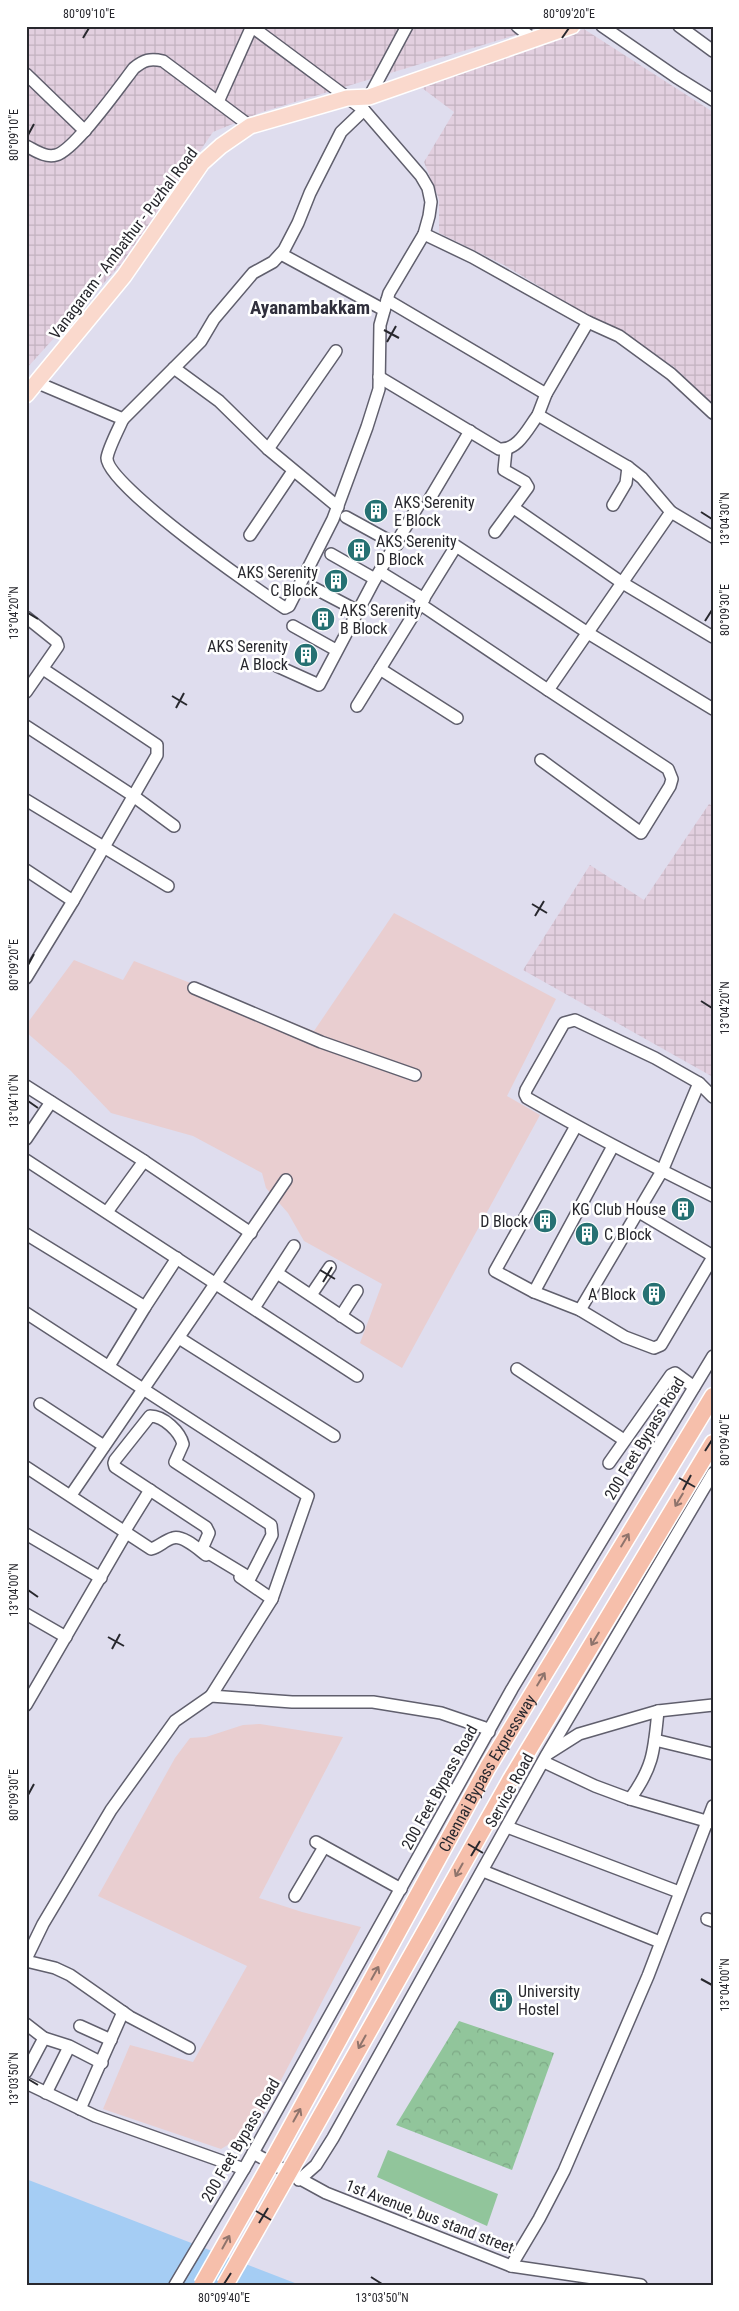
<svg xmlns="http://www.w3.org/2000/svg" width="739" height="2311" font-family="'Roboto Condensed',sans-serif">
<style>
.industrial{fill:url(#industrial-grid)}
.education{fill:#e9ced0}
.park{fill:url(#park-crowns)}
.garden{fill:#91c59b}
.water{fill:#a5cdf4}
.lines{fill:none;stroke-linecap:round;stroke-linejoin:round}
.minor-casing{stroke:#605f6d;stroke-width:14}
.major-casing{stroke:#fff;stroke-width:18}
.highway-casing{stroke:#fff;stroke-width:19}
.minor{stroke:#fff;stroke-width:11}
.major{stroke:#fad9cd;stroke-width:15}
.highway{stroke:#f6bfab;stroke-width:16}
.highway-bridge-casing{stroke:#fff;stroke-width:19;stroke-linecap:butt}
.highway-bridge{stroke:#f6bfab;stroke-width:16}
.oneway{stroke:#8f746c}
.ticks{fill:none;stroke:#28282e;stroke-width:2}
.labels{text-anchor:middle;stroke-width:5;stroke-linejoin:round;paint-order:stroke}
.street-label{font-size:16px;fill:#28282e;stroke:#fff}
.poi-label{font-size:16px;fill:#28282e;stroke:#fff;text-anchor:start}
.quarter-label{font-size:19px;font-weight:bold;fill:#302f3c;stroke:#fff}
.neatline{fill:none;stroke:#28282e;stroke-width:2}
.ticks-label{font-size:12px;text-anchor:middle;fill:#28282e}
</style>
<defs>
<pattern id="industrial-grid" width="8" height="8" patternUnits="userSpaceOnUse" patternTransform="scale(1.25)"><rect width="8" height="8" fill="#e2cfdf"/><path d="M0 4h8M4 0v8" fill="none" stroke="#c2b2c0"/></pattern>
<pattern id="park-crowns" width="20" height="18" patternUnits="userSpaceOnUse" patternTransform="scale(1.25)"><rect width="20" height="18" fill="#91c59b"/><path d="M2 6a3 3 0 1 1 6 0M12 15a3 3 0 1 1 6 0" fill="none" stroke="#7da986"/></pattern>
</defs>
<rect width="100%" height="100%" fill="#dfddee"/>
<g class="industrial">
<path d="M 26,26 L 545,26 L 262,112 L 213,132 L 123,262 L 26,369 Z"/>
<path d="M 584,29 L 713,112 L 713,404 L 674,367 L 504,265 L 439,233 L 439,199 L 424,162 L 454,112 L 422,88 Z"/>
<path d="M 709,804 L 713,806 L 713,1077 L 523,970 L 590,865 L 644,900 Z"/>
</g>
<g class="education">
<path d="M 394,913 L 556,999 L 507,1096 L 540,1115 L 402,1368 L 360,1343 L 382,1284 L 304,1241 L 288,1213 L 266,1188 L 262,1173 L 193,1136 L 111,1113 L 70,1070 L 26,1032 L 26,1025 L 74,960 L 123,980 L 134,961 L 314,1031 Z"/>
<path d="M 260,1724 L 343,1737 L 259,1898 L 302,1912 L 361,1927 L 256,2128 L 221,2149 L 103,2109 L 130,2045 L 193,2062 L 247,1966 L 98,1896 L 175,1758 L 190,1738 L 206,1737 L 243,1725 Z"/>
</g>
<path class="park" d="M 459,2021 L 554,2053 L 512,2170 L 396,2125 Z"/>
<path class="garden" d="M 388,2150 L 498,2194 L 487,2226 L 377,2177 Z"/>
<path class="water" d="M 26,2179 L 300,2285 L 26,2285 Z"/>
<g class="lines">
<g class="minor-casing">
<g id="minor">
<path d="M 517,26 L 534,40"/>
<path d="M 602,26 L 676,77 L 713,100"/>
<path d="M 679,26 L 713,51"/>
<path d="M 26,74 L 85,131"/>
<path d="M 369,97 L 407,26"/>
<path d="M 218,102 L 252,26"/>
<path d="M 26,146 C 35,150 45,158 56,155 C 75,150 120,86 134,68 C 144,60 150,58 163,61 L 250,126"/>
<path d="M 424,234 L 472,257 L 588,322 L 619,336 L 671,374 L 713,413"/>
<path d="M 281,254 L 384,310"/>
<path d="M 387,300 L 546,394 L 538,415 L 628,467 L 642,478 L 671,512"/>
<path d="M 174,368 L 219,401 L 268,449 L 338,507"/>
<path d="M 379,377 L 499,449 C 518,451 528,428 538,415"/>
<path d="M 38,383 L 123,419 C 119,428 108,449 107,458 C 106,485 257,590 285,608 L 289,606 L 333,519 L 367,427 L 379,389 L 380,325 L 389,293 L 424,234 L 429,216 L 431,202 L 428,188 L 421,176 L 364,110 L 251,26"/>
<path d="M 546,394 L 588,322"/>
<path d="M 123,419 L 201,341 L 214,319 L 253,273 L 273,262 L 284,250 L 298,223 L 310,193 L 341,132 L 364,110"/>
<path d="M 268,449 L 336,351"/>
<path d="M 429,500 L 470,431"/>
<path d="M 613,505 L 626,483 L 628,467"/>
<path d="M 514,508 L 621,582 L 713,637"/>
<path d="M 346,517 L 397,545"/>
<path d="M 495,532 L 528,487 L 525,482 L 504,470 L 506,450"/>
<path d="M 250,535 L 293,471"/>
<path d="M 331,554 L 375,579"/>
<path d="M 380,572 L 424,599"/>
<path d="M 314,588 L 358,611"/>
<path d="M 420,604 L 548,690 L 671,512 L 713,537"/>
<path d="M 26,617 L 56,641 L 58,646 L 26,692"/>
<path d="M 293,626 L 336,650"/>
<path d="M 277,666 L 319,685 L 375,579 L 418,506"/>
<path d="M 380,669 L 457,718"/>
<path d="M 357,706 L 456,546 L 588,633 L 713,709"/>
<path d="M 26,726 L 132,795 L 174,826"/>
<path d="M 541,760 L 641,833 L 670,786 L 672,779 L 668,769 L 548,690"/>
<path d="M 26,800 L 168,886"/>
<path d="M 26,870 L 73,901 L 157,755 L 157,745 L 43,669"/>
<path d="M 26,978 L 73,901"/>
<path d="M 194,988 L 321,1042 L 415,1075"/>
<path d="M 699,1083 L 713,1097"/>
<path d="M 26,1086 L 144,1161"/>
<path d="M 576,1126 L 495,1271 L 534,1292 L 580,1310 L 625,1337 L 654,1348 L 661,1345 L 713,1257"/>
<path d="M 26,1139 L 51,1102"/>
<path d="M 26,1160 L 357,1376"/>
<path d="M 107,1212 L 144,1161 L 251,1233"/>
<path d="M 639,1212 L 713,1256"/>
<path d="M 26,1234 L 145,1307 L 177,1258"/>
<path d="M 277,1273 L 358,1327"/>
<path d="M 534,1292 L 613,1146"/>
<path d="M 311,1295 L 330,1267"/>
<path d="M 254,1308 L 294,1246"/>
<path d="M 580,1310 L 662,1171 L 699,1083 L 655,1058 L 575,1020 L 564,1023 L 526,1090 L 525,1094 L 527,1098 C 588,1133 650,1165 713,1196"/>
<path d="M 26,1313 L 308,1496 L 272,1599"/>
<path d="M 341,1316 L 357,1291"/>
<path d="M 179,1338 L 334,1436"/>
<path d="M 109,1366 L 145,1307"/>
<path d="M 517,1369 L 624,1440"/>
<path d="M 40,1404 L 104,1446"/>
<path d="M 150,1416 C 164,1416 180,1432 183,1444 L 175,1462 L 271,1525 L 272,1535 L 250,1578 L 202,1549 L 209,1533 L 206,1527 L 115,1467 L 114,1463 L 115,1460 Z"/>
<path d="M 609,1463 L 671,1375 L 675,1373 L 694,1387"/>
<path d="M 26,1467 L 151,1549 C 159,1547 165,1540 173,1538 C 183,1535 198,1549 206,1555"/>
<path d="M 71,1495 L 286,1180"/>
<path d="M 124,1532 L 150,1490"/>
<path d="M 26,1534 L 101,1578"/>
<path d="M 26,1614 L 66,1637"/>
<path d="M 211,1696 L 272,1599 L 240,1577"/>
<path d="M 26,1705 L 126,1533"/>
<path d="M 655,1740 L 713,1754"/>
<path d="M 549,1753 L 579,1734 L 658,1711 L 713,1705"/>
<path d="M 544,1762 L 595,1786 L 630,1799 L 713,1823"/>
<path d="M 630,1799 C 654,1766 654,1750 658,1711"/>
<path d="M 507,1827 L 679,1892"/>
<path d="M 316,1842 L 401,1889"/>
<path d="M 483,1871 L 660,1942"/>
<path d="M 295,1896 L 324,1847"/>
<path d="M 707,1919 L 713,1921"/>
<path d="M 26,1959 L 43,1924 L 111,1810 L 175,1721 L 211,1696 L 292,1702 L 373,1702 L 441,1713 L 485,1728 L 489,1732"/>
<path d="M 26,1961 L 55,1968 L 70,1975 L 130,2017 L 189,2048"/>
<path d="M 26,2024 L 44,2038 L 69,2046 L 102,2063"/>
<path d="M 80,2026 L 111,2040"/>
<path d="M 26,2072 L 44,2038"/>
<path d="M 26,2083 L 95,2116 L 244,2169"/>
<path d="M 46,2093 L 67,2051"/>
<path d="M 80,2109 L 123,2012"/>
<path d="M 253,2153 L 326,2193 L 511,2266 L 641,2285"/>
<path d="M 299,2180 L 316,2165 L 333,2138 L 547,1754 L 713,1473"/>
<path d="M 511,2266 L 539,2219 L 564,2171 L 648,1976 L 713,1806"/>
<path d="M 175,2285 L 244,2169 L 512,1689 L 713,1356"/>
</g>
</g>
<g class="major-casing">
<path id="major" d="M 26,395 L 124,276 L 202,163 L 221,146 L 250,126 L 347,98 L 369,97 L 572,26"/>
</g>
<g class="highway-casing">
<g id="highway">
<path id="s1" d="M 274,2158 L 488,1767 L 713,1396"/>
<path d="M 292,2167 L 511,1779 L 713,1443"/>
</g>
</g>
<use href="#minor" class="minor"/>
<use href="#major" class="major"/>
<use href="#highway" class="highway"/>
<g class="highway-bridge-casing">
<g id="highway-bridge">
<path d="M 202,2285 L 274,2158"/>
<path d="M 225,2285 L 292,2167"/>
</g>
</g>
<use href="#highway-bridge" class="highway-bridge"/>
</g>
<defs><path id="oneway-shaft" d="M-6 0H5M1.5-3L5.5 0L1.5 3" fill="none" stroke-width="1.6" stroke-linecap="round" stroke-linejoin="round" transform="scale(1.25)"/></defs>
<g class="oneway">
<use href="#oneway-shaft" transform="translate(679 1500) rotate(121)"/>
<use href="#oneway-shaft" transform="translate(625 1540) rotate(-59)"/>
<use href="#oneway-shaft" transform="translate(595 1639) rotate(121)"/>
<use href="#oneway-shaft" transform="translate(541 1679) rotate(-59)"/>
<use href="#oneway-shaft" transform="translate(459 1870) rotate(119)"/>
<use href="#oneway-shaft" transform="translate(375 1973) rotate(-61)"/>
<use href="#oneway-shaft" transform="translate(362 2042) rotate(119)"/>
<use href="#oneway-shaft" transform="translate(297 2115) rotate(-61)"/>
<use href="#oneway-shaft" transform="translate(226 2242) rotate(-61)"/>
</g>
<path class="ticks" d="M 83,38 L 89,28M 562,38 L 569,28M 28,135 L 34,124M 384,330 L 399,338M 387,342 L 396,326M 701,512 L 712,519M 28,613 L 38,619M 705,621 L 712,610M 172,696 L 187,705M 176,708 L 184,693M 532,904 L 547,913M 535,916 L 544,901M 28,965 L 34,954M 701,1001 L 712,1008M 28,1101 L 38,1108M 320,1270 L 335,1279M 323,1282 L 332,1267M 705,1451 L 712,1440M 679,1478 L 695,1487M 683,1490 L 691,1475M 28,1590 L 38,1597M 108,1637 L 124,1646M 112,1649 L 120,1634M 28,1795 L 34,1784M 468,1844 L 483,1853M 471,1856 L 480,1841M 701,1979 L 712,1985M 28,2079 L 38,2085M 256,2211 L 271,2220M 259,2223 L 268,2208M 371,2277 L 382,2284M 224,2284 L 231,2273"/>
<defs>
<g id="building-disc" transform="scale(1.25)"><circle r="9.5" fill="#267173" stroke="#fff"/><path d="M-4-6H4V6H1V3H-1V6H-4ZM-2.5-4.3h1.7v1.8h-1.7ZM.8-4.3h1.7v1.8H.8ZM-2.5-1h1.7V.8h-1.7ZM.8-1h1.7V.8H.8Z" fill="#fff"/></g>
</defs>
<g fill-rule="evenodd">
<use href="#building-disc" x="376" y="511"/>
<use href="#building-disc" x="359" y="550"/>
<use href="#building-disc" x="336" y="581"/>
<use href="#building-disc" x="323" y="619"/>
<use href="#building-disc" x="306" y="655"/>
<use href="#building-disc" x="683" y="1209"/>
<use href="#building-disc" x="545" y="1221"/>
<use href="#building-disc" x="587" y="1234"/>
<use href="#building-disc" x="654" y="1294"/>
<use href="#building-disc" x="501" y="2000"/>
</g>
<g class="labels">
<g class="street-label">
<text transform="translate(123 243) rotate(-53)" y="6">Vanagaram - Ambathur - Puzhal Road</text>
<text transform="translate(644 1438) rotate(-59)" y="6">200 Feet Bypass Road</text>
<text dy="6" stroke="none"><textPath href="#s1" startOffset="440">Chennai Bypass Expressway</textPath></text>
<text transform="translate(439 1787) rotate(-61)" y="6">200 Feet Bypass Road</text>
<text transform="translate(509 1790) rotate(-61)" y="6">Service Road</text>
<text transform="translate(240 2140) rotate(-60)" y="6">200 Feet Bypass Road</text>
<text transform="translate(430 2216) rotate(21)" y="6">1st Avenue, bus stand street</text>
</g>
<g class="poi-label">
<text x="394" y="508">AKS Serenity<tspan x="394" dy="18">E Block</tspan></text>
<text x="376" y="547">AKS Serenity<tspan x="376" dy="18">D Block</tspan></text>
<text x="318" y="578" text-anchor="end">AKS Serenity<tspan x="318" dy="18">C Block</tspan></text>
<text x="340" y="616">AKS Serenity<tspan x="340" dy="18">B Block</tspan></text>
<text x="288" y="652" text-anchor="end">AKS Serenity<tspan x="288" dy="18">A Block</tspan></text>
<text x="666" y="1215" text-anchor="end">KG Club House</text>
<text x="528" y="1227" text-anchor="end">D Block</text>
<text x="604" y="1240">C Block</text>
<text x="636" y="1300" text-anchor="end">A Block</text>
<text x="518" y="1997">University<tspan x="518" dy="18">Hostel</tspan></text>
</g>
<g class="quarter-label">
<text x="310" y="314">Ayanambakkam</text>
</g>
</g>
<rect width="739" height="2311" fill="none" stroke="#ffffff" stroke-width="55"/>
<rect x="28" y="28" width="684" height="2256" class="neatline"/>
<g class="ticks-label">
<text x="89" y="18">80°09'10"E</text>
<text x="569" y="18">80°09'20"E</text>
<text transform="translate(14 135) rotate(-90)" y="4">80°09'10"E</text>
<text transform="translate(725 519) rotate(-90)" y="4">13°04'30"N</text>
<text transform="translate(725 610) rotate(-90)" y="4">80°09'30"E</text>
<text transform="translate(14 613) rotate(-90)" y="4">13°04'20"N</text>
<text transform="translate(14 965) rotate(-90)" y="4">80°09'20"E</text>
<text transform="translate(725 1008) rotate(-90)" y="4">13°04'20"N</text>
<text transform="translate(14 1101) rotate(-90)" y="4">13°04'10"N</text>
<text transform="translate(725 1440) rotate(-90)" y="4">80°09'40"E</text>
<text transform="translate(14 1590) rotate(-90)" y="4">13°04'00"N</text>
<text transform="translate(14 1795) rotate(-90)" y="4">80°09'30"E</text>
<text transform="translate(725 1985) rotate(-90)" y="4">13°04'00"N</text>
<text transform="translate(14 2079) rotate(-90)" y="4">13°03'50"N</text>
<text x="224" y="2302">80°09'40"E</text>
<text x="382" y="2302">13°03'50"N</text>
</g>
</svg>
